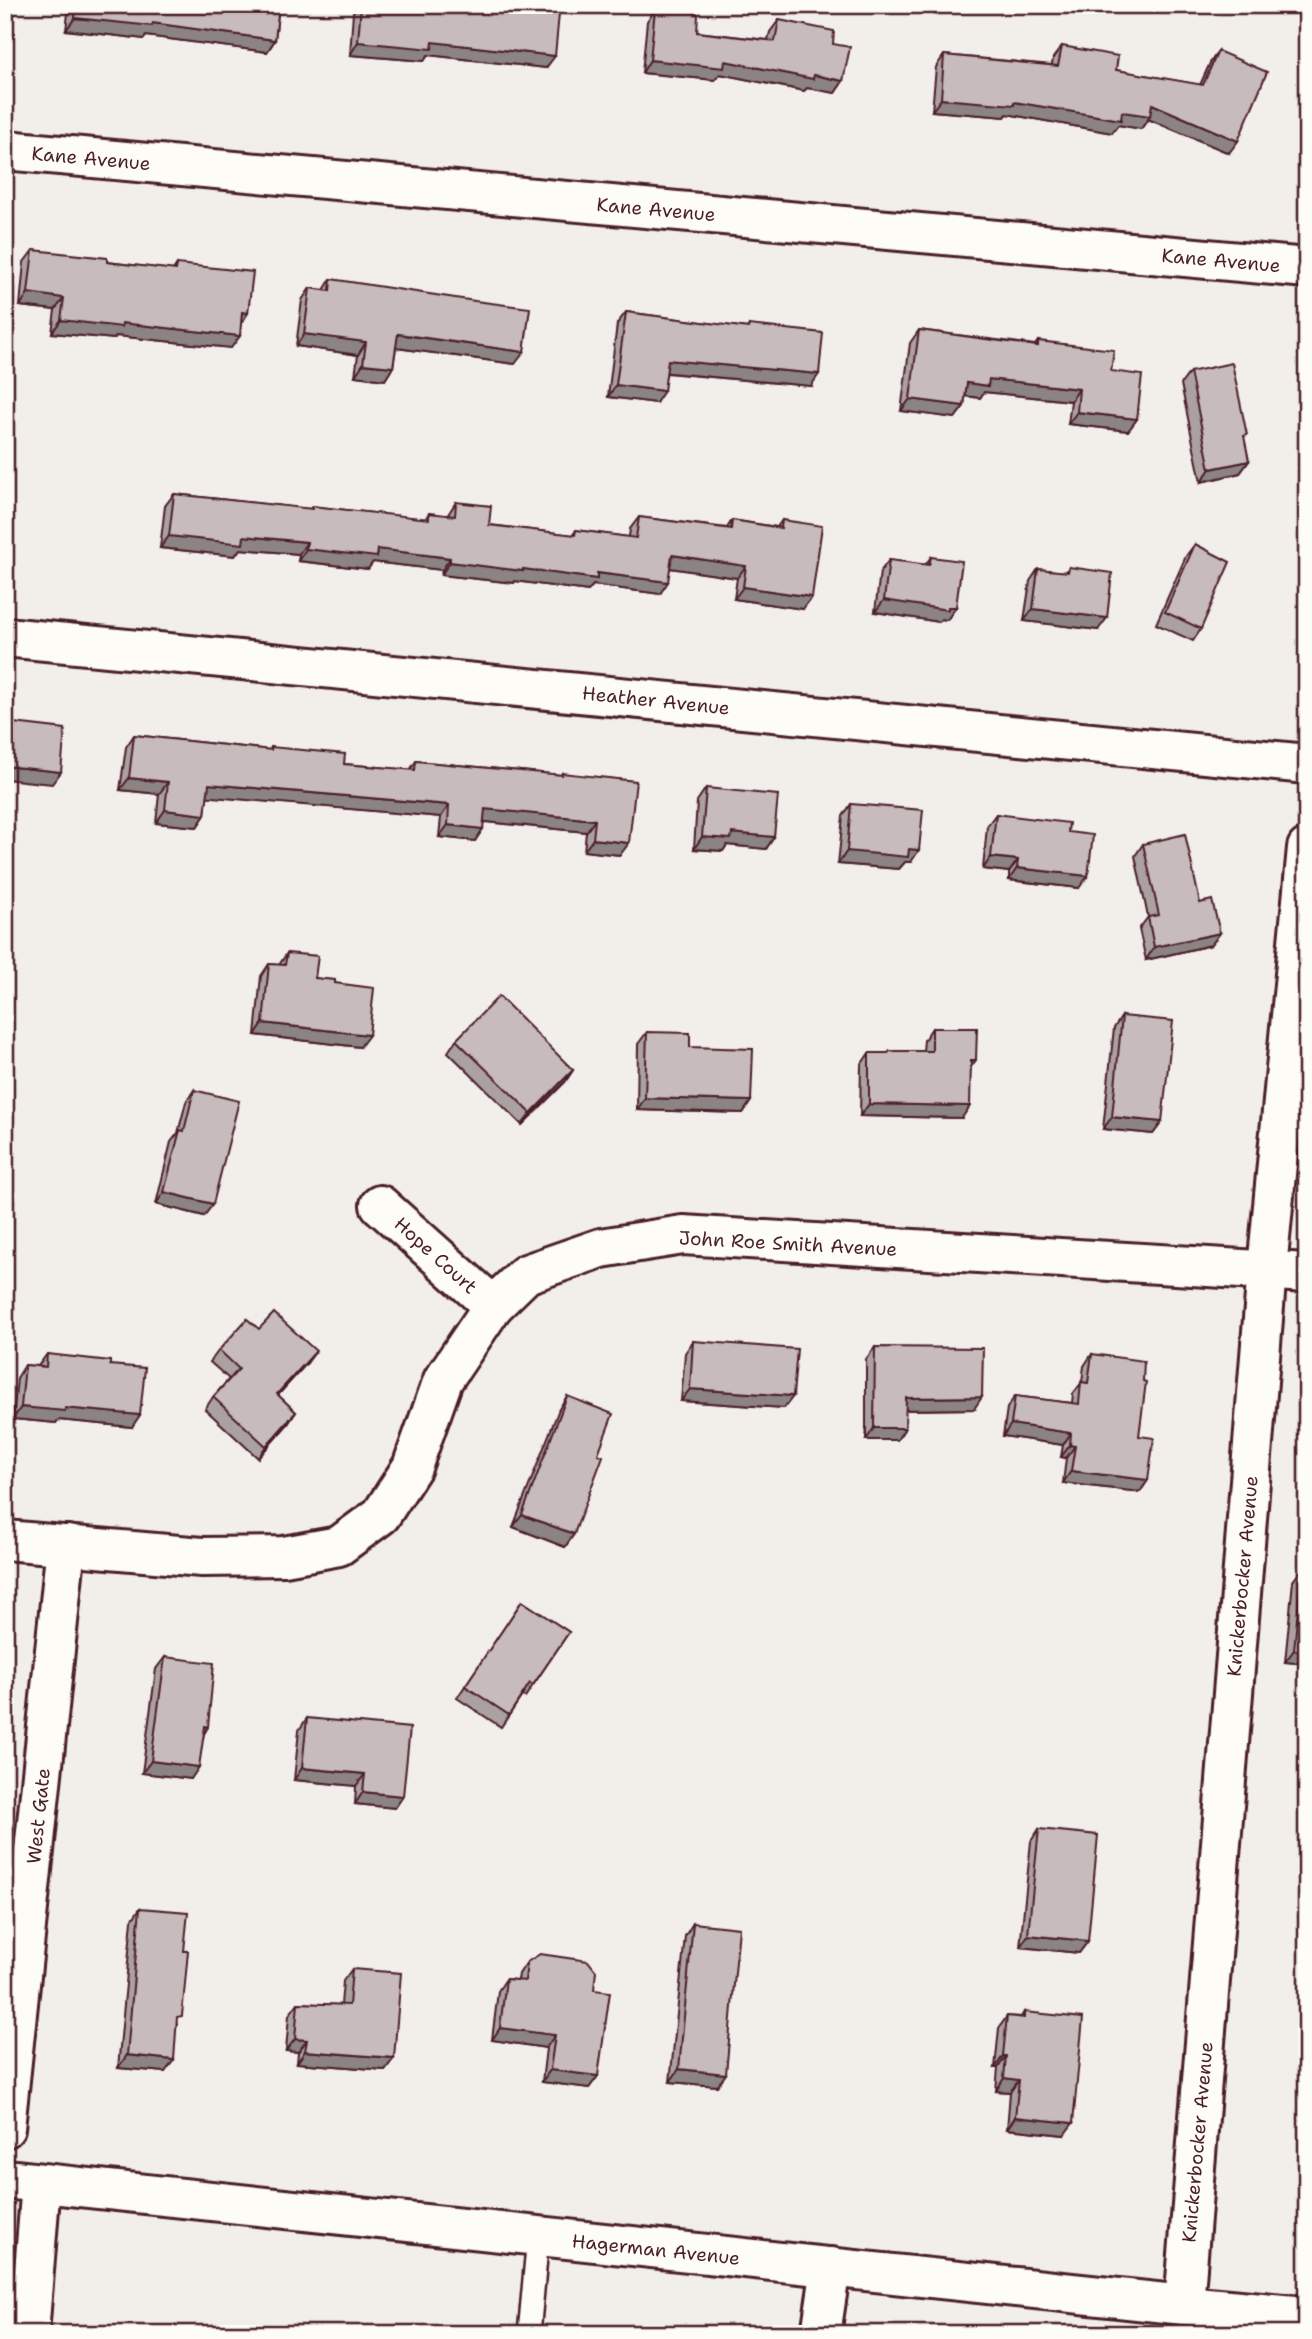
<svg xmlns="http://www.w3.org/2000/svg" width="1312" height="2339" font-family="'Shantell Sans',sans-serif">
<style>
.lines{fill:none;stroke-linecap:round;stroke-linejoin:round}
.service-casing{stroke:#4a1f2b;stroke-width:26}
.minor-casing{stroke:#4a1f2b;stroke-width:44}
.service{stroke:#fdfcf7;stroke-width:21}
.minor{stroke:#fdfcf7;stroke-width:38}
.wall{fill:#aca1a1;stroke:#4a1f2b;stroke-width:2}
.shaded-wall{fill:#8c8383;stroke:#4a1f2b;stroke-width:2}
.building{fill:#c8bbbb;stroke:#4a1f2b;stroke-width:2}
.labels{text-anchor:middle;stroke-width:6;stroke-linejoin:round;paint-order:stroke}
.street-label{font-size:19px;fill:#4a1f2b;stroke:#fdfcf7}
</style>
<rect width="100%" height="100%" fill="#f2efeb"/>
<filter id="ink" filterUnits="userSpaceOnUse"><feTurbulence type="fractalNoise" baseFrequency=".0143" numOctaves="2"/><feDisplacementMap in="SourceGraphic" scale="14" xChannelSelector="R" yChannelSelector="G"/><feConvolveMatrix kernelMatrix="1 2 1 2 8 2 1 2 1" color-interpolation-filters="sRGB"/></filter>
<g filter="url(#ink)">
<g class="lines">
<g class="service-casing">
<path id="service" d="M 529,2334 L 538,2236"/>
</g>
<g class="minor-casing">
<g id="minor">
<path d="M 5,150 L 1307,268"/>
<path d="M 5,637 L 1307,764"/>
<path d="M 380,1205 L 493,1306"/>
<path d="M 5,1540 L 202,1557 L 284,1556 L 339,1546 L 381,1515 L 412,1467 L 443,1380 L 493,1306 L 526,1274 L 601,1248 L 683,1235 L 1307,1273"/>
<path d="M 5,2128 L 66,1545"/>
<path d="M 5,2179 L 1184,2305 L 1307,2316"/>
<path d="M 1184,2305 L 1267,1269 L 1307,848"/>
<path d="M 29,2334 L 41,2183"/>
<path d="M 821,2334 L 831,2267"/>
</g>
</g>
<use href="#service" class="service"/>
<use href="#minor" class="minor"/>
</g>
<g class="wall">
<path d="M 69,5 L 279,5 L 275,40 L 267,52 L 146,36 L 144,39 L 66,30 Z"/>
<path d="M 358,5 L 436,5 L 483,9 L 485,5 L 546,68 L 428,55 L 424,61 L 350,55 L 353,12 Z"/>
<path d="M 655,9 L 697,32 L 768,40 L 770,32 L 779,20 L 833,44 L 843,81 L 835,93 L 807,88 L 804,91 L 720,74 L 715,80 L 642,73 L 647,21 Z"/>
<path d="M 1062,46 L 1116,70 L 1200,85 L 1210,63 L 1218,51 L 1229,153 L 1148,119 L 1141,129 L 1118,125 L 1112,133 L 1007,114 L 1005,117 L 932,111 L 936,67 L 944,55 L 1052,65 L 1053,58 Z"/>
<path d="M 33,250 L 107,262 L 173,270 L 177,264 L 241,324 L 231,348 L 116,336 L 114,339 L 52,333 L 55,310 L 20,306 L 24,262 Z"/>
<path d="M 331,279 L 515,364 L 396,348 L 393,367 L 385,380 L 355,376 L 358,355 L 296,346 L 302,300 L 310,288 L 324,290 Z"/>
<path d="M 626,312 L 747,328 L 749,325 L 811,386 L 666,373 L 656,403 L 608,397 L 617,324 Z"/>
<path d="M 919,330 L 1035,345 L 1038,341 L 1111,371 L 1137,419 L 1128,431 L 1068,424 L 1071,401 L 984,392 L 980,398 L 965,396 L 964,406 L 955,418 L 901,411 L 910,343 Z"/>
<path d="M 1190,372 L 1244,439 L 1249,461 L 1240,473 L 1201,482 L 1181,384 Z"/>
<path d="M 174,494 L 310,509 L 312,506 L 425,519 L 429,513 L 447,516 L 456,502 L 489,525 L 573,535 L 576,530 L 629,537 L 630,529 L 639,517 L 727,528 L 732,520 L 777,527 L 782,520 L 803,609 L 734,599 L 737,578 L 670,568 L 660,594 L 593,585 L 588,591 L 515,581 L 514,583 L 441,575 L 442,570 L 373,562 L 368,569 L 298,561 L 299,554 L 240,549 L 235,556 L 160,548 L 165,506 Z"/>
<path d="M 1195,544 L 1201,629 L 1193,641 L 1156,624 L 1186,556 Z"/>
<path d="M 931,557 L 956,607 L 947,620 L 941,619 L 939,622 L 875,612 L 880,572 L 889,560 L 925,565 Z"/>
<path d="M 1069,567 L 1098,630 L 1024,621 L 1030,581 L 1038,569 L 1066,572 Z"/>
<path d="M 134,735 L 270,750 L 271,747 L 344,764 L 410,770 L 416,761 L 561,775 L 562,773 L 620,855 L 584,851 L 586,832 L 484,822 L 475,841 L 439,837 L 441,817 L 207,796 L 205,815 L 197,827 L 156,823 L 159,794 L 120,790 L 126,747 Z"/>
<path d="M 706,788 L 774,837 L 766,849 L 727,845 L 723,851 L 694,849 L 697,801 Z"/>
<path d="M 851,804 L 911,862 L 905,862 L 899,869 L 838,864 L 843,816 Z"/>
<path d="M 996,814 L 1068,832 L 1079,888 L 1009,880 L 1009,872 L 983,869 L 987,826 Z"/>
<path d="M 1143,844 L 1200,903 L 1220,933 L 1211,945 L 1146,960 L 1139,929 L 1148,917 L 1135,856 Z"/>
<path d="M 287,953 L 315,978 L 335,983 L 360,1047 L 255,1035 L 261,976 L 269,964 L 279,965 Z"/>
<path d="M 1122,1016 L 1162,1122 L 1153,1134 L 1103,1129 L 1114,1028 Z"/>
<path d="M 932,1028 L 976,1060 L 971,1067 L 962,1118 L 860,1116 L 861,1065 L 869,1053 L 888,1053 L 923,1051 L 924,1040 Z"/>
<path d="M 647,1032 L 690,1047 L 751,1101 L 743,1113 L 637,1110 L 638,1044 Z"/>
<path d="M 456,1040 L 573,1070 L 565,1082 L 522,1125 L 448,1052 Z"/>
<path d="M 194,1090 L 204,1216 L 156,1204 L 171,1142 L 178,1133 L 186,1102 Z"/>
<path d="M 259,1329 L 307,1363 L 278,1395 L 296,1412 L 288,1424 L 258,1458 L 205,1409 L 213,1397 L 229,1379 L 210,1362 L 219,1350 Z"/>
<path d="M 693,1341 L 793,1396 L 784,1408 L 681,1401 L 685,1353 Z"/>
<path d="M 875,1347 L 974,1409 L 905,1410 L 905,1428 L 897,1440 L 866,1440 L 866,1359 Z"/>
<path d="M 47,1354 L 110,1365 L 132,1427 L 58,1420 L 56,1423 L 13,1419 L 17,1378 L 25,1365 L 38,1366 Z"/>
<path d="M 1092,1354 L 1139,1436 L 1148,1480 L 1140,1492 L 1063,1483 L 1066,1458 L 1061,1457 L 1063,1445 L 1003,1436 L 1007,1408 L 1015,1396 L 1072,1403 L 1073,1394 L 1082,1382 L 1084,1366 Z"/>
<path d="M 567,1396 L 598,1454 L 574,1534 L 565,1547 L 513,1527 L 559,1409 Z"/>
<path d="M 1302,1569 L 1307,1664 L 1285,1662 L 1293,1581 Z"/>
<path d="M 522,1601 L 569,1632 L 525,1697 L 522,1696 L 501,1727 L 457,1698 Z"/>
<path d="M 165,1657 L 208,1727 L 204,1734 L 191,1779 L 142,1773 L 156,1669 Z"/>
<path d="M 307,1718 L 403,1796 L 395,1808 L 355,1804 L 356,1786 L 294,1780 L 299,1730 Z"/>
<path d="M 1039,1829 L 1088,1941 L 1079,1953 L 1020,1947 L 1031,1841 Z"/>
<path d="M 140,1908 L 177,2024 L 165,2072 L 118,2068 L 132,1920 Z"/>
<path d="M 693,1923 L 717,2086 L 670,2082 L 685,1936 Z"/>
<path d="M 527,1962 L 594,1990 L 598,2076 L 589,2088 L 542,2082 L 546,2048 L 492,2040 L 498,1991 L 506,1979 L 518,1980 L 519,1974 Z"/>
<path d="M 352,1969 L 394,2058 L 385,2070 L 297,2063 L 298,2052 L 286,2051 L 289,2015 L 298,2003 L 341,2005 L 343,1981 Z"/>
<path d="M 1024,2012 L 1064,2135 L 1007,2129 L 1010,2092 L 996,2091 L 998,2068 L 995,2068 L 999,2028 L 1007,2016 L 1021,2017 Z"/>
</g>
<g class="shaded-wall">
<path d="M 75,18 L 153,23 L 275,40 L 267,52 L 146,36 L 144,39 L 66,30 Z"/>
<path d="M 358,42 L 433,42 L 555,56 L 546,68 L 428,55 L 424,61 L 350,55 Z"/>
<path d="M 650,60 L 725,61 L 814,75 L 843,81 L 835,93 L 807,88 L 804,91 L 720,74 L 715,80 L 642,73 Z"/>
<path d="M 941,99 L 1014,102 L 1122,112 L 1152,104 L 1238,141 L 1229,153 L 1148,119 L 1141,129 L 1118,125 L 1112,133 L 1007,114 L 1005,117 L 932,111 Z"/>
<path d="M 28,293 L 64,298 L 55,310 L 20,306 Z"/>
<path d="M 242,312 L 248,313 L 240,326 Z"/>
<path d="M 61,320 L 122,323 L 240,336 L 231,348 L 116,336 L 114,339 L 52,333 Z"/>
<path d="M 304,334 L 366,342 L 358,355 L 296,346 Z"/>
<path d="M 398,334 L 524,352 L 515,364 L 389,347 Z"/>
<path d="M 668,360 L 819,374 L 811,386 L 659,372 Z"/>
<path d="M 363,364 L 393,367 L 385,380 L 355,376 Z"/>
<path d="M 989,379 L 1079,389 L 1071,401 L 984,392 L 980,398 L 958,395 L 967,383 Z"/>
<path d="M 616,385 L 664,391 L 656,403 L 608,397 Z"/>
<path d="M 910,399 L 964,406 L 955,418 L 901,411 Z"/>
<path d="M 1077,412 L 1137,419 L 1128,431 L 1068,424 Z"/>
<path d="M 1249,461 L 1240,473 L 1201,482 L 1210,469 Z"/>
<path d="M 169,536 L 244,536 L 307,542 L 299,554 L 240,549 L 235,556 L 160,548 Z"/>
<path d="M 306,549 L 378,549 L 450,558 L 442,570 L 373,562 L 368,569 L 298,561 Z"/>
<path d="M 672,555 L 746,566 L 737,578 L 663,567 Z"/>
<path d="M 450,562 L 523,569 L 597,573 L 668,582 L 660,594 L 593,585 L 588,591 L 515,581 L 514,583 L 441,575 Z"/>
<path d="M 743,587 L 812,597 L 803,609 L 734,599 Z"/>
<path d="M 884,600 L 948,607 L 956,607 L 947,620 L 941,619 L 939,622 L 875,612 Z"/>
<path d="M 1033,609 L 1107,618 L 1098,630 L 1024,621 Z"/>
<path d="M 5,766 L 61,772 L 52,784 L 5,779 Z"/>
<path d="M 129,778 L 168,782 L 159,794 L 120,790 Z"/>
<path d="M 209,784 L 449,805 L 441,817 L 200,796 Z"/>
<path d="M 485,809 L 529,813 L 595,820 L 586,832 L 477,821 Z"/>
<path d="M 165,810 L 205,815 L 197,827 L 156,823 Z"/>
<path d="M 448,825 L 483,829 L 475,841 L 439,837 Z"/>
<path d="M 732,833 L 774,837 L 766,849 L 727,845 L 723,851 L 694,849 L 702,837 Z"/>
<path d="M 593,839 L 629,843 L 620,855 L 584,851 Z"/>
<path d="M 909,849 L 919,850 L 911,862 L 905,862 L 899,869 L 838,864 L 847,851 Z"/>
<path d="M 991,857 L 1018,860 L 1009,872 L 983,869 Z"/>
<path d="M 1017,868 L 1088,876 L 1079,888 L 1009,880 Z"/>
<path d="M 1220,933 L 1211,945 L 1146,960 L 1154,947 Z"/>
<path d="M 263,1023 L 369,1035 L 360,1047 L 255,1035 Z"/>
<path d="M 573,1070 L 565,1082 L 522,1125 L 531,1113 Z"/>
<path d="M 645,1098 L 751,1101 L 743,1113 L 637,1110 Z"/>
<path d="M 869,1104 L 970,1106 L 962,1118 L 860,1116 Z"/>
<path d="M 1112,1117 L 1162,1122 L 1153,1134 L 1103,1129 Z"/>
<path d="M 164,1192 L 213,1204 L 204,1216 L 156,1204 Z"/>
<path d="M 316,1351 L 307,1363 L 268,1406 L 277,1394 Z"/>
<path d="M 690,1389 L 793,1396 L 784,1408 L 681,1401 Z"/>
<path d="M 982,1397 L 974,1409 L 897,1410 L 906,1398 Z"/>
<path d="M 21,1407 L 65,1408 L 140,1415 L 132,1427 L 58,1420 L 56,1423 L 13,1419 Z"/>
<path d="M 296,1412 L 288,1424 L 258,1458 L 266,1446 Z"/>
<path d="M 1011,1424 L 1071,1433 L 1063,1445 L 1003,1436 Z"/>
<path d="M 874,1428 L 905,1428 L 897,1440 L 866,1440 Z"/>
<path d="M 1070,1445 L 1075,1446 L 1066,1458 L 1061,1457 Z"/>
<path d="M 1071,1471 L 1148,1480 L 1140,1492 L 1063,1483 Z"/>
<path d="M 522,1515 L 574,1534 L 565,1547 L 513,1527 Z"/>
<path d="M 1294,1650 L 1307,1651 L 1307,1664 L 1285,1662 Z"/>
<path d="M 151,1761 L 199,1767 L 191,1779 L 142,1773 Z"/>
<path d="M 302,1768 L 365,1774 L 356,1786 L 294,1780 Z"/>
<path d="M 363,1792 L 403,1796 L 395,1808 L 355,1804 Z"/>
<path d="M 1028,1935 L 1088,1941 L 1079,1953 L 1020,1947 Z"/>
<path d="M 500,2028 L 555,2035 L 546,2048 L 492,2040 Z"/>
<path d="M 295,2039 L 307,2040 L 298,2052 L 286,2051 Z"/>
<path d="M 305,2051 L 394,2058 L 385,2070 L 297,2063 Z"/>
<path d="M 127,2055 L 174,2060 L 165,2072 L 118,2068 Z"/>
<path d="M 1003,2056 L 1006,2056 L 998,2068 L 995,2068 Z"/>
<path d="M 679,2069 L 726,2074 L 717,2086 L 670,2082 Z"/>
<path d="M 550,2070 L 598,2076 L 589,2088 L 542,2082 Z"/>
<path d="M 1004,2078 L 1019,2080 L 1010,2092 L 996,2091 Z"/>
<path d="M 1015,2117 L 1073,2123 L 1064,2135 L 1007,2129 Z"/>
</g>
<g class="building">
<path d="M 76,5 L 279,5 L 275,40 L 153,23 L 152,26 L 75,18 Z"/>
<path d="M 361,5 L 436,5 L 485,9 L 485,5 L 559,14 L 555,56 L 433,42 L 432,49 L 358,42 Z"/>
<path d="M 664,5 L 689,6 L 698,15 L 697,32 L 775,41 L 779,20 L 834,31 L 833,44 L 850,47 L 843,81 L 814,75 L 813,79 L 725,61 L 724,68 L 650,60 L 655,9 Z"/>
<path d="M 1062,46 L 1118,56 L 1116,70 L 1203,85 L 1218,51 L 1267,72 L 1238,141 L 1152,104 L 1150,116 L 1122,112 L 1121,120 L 1014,102 L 1014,105 L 941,99 L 944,55 L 1058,66 Z"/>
<path d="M 33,250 L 107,258 L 107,262 L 176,270 L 177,264 L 253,272 L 248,313 L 242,312 L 240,336 L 122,323 L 122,327 L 61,320 L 64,298 L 28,293 Z"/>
<path d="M 331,279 L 475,301 L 530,308 L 524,352 L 398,334 L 393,367 L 363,364 L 366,342 L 304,334 L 310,288 L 330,291 Z"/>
<path d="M 626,312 L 748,328 L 749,325 L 823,333 L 819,374 L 668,360 L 664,391 L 616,385 Z"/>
<path d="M 919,330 L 1038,346 L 1038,341 L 1114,350 L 1111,371 L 1142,375 L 1137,419 L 1077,412 L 1079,389 L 989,379 L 988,386 L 967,383 L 964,406 L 910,399 Z"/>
<path d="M 1232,363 L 1247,435 L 1244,436 L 1249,461 L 1210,469 L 1190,372 Z"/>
<path d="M 174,494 L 312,509 L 312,506 L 429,519 L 429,513 L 455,516 L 456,502 L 491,506 L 489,525 L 575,535 L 576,530 L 636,538 L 639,517 L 731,529 L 732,520 L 781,528 L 782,520 L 822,526 L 812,597 L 743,587 L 746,566 L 672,555 L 668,582 L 597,573 L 597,579 L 523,569 L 523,571 L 450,562 L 450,558 L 378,549 L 377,557 L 306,549 L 307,542 L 244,536 L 243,544 L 169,536 Z"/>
<path d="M 1195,544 L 1230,562 L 1201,629 L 1165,612 Z"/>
<path d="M 931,557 L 962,561 L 956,607 L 948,607 L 948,610 L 884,600 L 889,560 L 929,565 Z"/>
<path d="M 1069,567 L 1112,573 L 1107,618 L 1033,609 L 1038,569 L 1068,572 Z"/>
<path d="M 5,722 L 65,729 L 61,772 L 5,766 Z"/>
<path d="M 134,735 L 271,750 L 271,747 L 345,754 L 344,764 L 415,770 L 416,761 L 562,775 L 562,773 L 636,781 L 629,843 L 593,839 L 595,820 L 485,809 L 483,829 L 448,825 L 449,805 L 209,784 L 205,815 L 165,810 L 168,782 L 129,778 Z"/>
<path d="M 706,788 L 778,795 L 774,837 L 732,833 L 731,839 L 702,837 Z"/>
<path d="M 851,804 L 923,810 L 919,850 L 909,849 L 908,857 L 847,851 Z"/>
<path d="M 996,814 L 1069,823 L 1068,832 L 1093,835 L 1088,876 L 1017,868 L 1018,860 L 991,857 Z"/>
<path d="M 1185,834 L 1200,903 L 1212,900 L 1220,933 L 1154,947 L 1148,917 L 1159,915 L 1143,844 Z"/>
<path d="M 287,953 L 318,956 L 315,978 L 335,980 L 335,983 L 374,988 L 369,1035 L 263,1023 L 269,964 L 285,965 Z"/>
<path d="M 499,996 L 573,1070 L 531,1113 L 456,1040 Z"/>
<path d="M 1122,1016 L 1173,1021 L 1162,1122 L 1112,1117 Z"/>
<path d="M 932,1028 L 977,1028 L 976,1060 L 971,1060 L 970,1106 L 869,1104 L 869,1053 L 888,1053 L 890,1051 L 932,1051 Z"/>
<path d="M 647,1032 L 690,1033 L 690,1047 L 753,1049 L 751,1101 L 645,1098 Z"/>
<path d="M 194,1090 L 239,1101 L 213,1204 L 164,1192 L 180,1130 L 184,1131 Z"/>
<path d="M 274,1313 L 316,1351 L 277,1394 L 296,1412 L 266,1446 L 213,1397 L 239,1369 L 219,1350 L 247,1319 L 259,1329 Z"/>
<path d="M 693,1341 L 797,1349 L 793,1396 L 690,1389 Z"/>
<path d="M 875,1347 L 983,1348 L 982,1397 L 906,1398 L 905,1428 L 874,1428 Z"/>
<path d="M 47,1354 L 110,1361 L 110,1365 L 145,1368 L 140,1415 L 65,1408 L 65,1411 L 21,1407 L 25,1365 L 46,1367 Z"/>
<path d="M 1092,1354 L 1144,1361 L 1143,1381 L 1146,1382 L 1139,1436 L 1154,1438 L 1148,1480 L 1071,1471 L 1075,1446 L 1070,1445 L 1071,1433 L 1011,1424 L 1015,1396 L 1079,1404 L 1081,1382 L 1088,1383 Z"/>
<path d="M 567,1396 L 613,1414 L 598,1454 L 603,1456 L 574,1534 L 522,1515 Z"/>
<path d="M 1302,1569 L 1307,1570 L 1307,1651 L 1294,1650 Z"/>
<path d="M 522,1601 L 569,1632 L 533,1685 L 530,1683 L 509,1715 L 465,1686 Z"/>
<path d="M 165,1657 L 214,1663 L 208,1727 L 205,1726 L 199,1767 L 151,1761 Z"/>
<path d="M 307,1718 L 410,1728 L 403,1796 L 363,1792 L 365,1774 L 302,1768 Z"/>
<path d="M 1039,1829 L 1098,1835 L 1088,1941 L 1028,1935 Z"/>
<path d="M 140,1908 L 188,1912 L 184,1951 L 188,1951 L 182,2016 L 177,2017 L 174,2060 L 127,2055 Z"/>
<path d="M 693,1923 L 739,1928 L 726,2074 L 679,2069 Z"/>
<path d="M 540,1954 L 588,1961 L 596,1971 L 594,1990 L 610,1992 L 598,2076 L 550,2070 L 555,2035 L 500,2028 L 506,1979 L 525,1981 L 527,1962 Z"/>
<path d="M 352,1969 L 401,1973 L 394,2058 L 305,2051 L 307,2040 L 295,2039 L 298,2003 L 349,2005 Z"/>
<path d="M 1024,2012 L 1083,2018 L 1073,2123 L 1015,2117 L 1019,2080 L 1004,2078 L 1006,2056 L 1003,2056 L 1007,2016 L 1024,2018 Z"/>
</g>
</g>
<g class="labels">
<g class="street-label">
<text transform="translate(91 158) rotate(5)" y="7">Kane Avenue</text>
<text transform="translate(656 209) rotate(5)" y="7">Kane Avenue</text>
<text transform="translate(1221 260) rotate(5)" y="7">Kane Avenue</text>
<text transform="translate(656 700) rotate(6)" y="7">Heather Avenue</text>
<text transform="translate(788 1243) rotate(3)" y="7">John Roe Smith Avenue</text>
<text transform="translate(436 1255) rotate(42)" y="7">Hope Court</text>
<text transform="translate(1242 1576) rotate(-85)" y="7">Knickerbocker Avenue</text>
<text transform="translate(38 1816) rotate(-84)" y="7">West Gate</text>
<text transform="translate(1197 2142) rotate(-85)" y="7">Knickerbocker Avenue</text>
<text transform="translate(656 2249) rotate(6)" y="7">Hagerman Avenue</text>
</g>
</g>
<rect width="1312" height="2339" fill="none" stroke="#fdfcf7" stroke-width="28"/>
<rect x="14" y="14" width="1284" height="2311" fill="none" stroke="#4a1f2b" stroke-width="2.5" filter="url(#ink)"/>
</svg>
